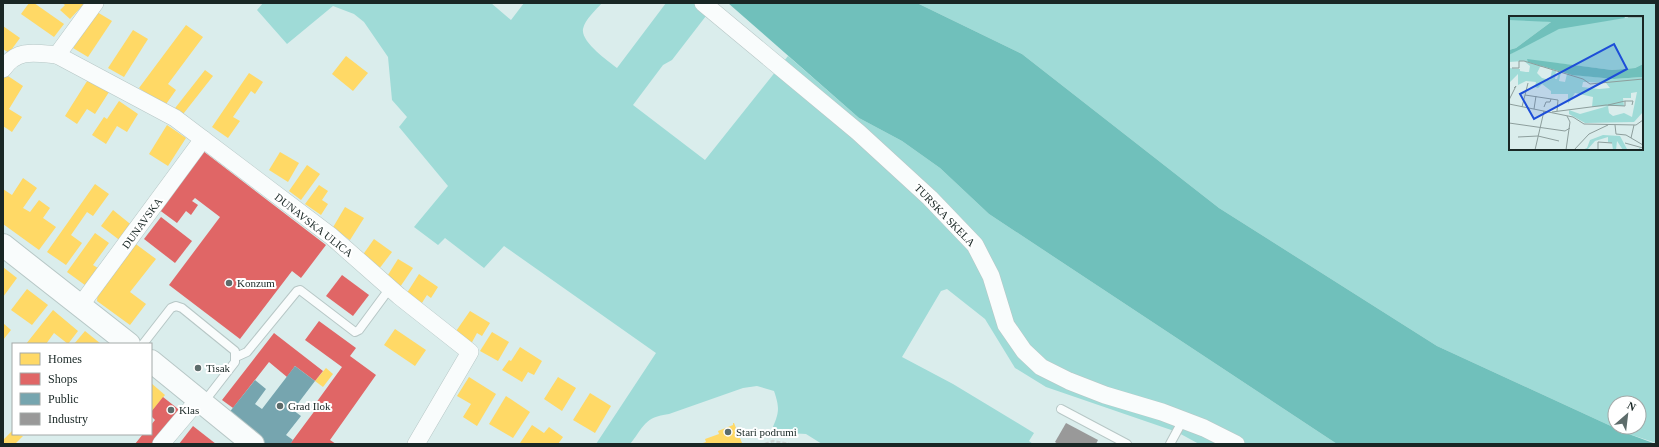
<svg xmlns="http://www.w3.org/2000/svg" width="1659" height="447" font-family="'Times New Roman',serif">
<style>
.green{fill:#9fdbd7;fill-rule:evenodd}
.water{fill:#70c0bb}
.homes{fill:#ffd966}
.shops{fill:#e06666}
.public{fill:#76a5af}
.industry{fill:#999}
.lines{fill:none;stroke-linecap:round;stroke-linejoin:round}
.lane-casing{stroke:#b7c7c6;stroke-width:10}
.street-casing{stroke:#b7c7c6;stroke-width:18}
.secondary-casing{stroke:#b7c7c6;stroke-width:24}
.path{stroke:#ccd3d2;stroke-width:2.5;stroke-dasharray:4 2;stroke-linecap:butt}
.lane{stroke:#f9fcfc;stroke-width:8}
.street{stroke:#f9fcfc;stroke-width:17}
.secondary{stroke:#f9fcfc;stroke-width:22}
.poi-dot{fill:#5d6c6b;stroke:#fff;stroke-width:1.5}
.labels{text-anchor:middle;stroke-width:4;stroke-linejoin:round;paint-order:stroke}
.street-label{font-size:11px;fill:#192725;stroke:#fff}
.poi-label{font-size:11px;fill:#192725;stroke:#fff;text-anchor:start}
.inset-road{fill:none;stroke:#8d9e9c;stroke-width:1}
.view{fill:#1d4ed8;fill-opacity:0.15;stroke:#1d4ed8;stroke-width:2}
.inset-edge{fill:none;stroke:#192725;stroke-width:2}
</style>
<rect width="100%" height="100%" fill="#daedec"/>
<g class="green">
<path d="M 263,3 L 491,3 L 511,20 L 524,3 L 602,3 C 596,10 585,19 583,29 C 581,42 607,60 617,68 L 666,3 L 716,3 L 672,60 L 663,65 L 633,105 L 705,160 L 788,56 L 859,118 L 902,141 L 940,168 L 989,214 L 1337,444 L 1199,444 L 1177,432 L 1046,387 L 1015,368 L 985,319 L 947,289 L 941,291 L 902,357 L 953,384 L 1034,433 L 1029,441 L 1033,444 L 822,444 L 806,434 L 771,432 C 778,414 781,411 774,391 L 757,386 L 743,388 L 669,414 C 644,417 644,427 630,444 L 596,444 L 656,353 L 504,246 L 484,268 L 445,238 L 438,245 L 414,227 L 448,186 L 399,127 L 407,117 L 392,100 L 388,57 L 364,22 L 354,14 L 333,6 L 287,44 L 257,10 Z"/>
<path d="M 917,3 L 1656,3 L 1656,443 L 1626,433 L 1437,346 L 1219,208 L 1022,54 ZM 1510,17 L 1642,17 L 1642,149 L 1510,149 ZM 1615,403 L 1639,403 L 1639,427 L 1615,427 Z"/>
</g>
<path class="water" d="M 728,3 L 917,3 L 1022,54 L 1219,208 L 1437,346 L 1626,433 L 1656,444 L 1337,444 L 989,214 L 940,168 L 902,141 L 859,118 Z"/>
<g class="homes">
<path d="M 29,3 L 34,3 L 64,24 L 54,37 L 21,14 Z"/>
<path d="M 62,3 L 85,3 L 70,19 L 60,10 L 65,5 Z"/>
<path d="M 97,12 L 112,21 L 88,57 L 73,48 Z"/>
<path d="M 186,25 L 203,37 L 168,84 L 176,90 L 164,107 L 139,88 Z"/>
<path d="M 3,26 L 20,38 L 9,53 L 3,49 Z"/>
<path d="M 133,30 L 148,39 L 124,77 L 108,68 Z"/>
<path d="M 346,56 L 368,73 L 353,91 L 332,74 Z"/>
<path d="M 205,70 L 213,76 L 180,118 L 172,112 Z"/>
<path d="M 249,73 L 263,82 L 255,94 L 251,91 L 233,117 L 240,121 L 228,138 L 212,127 Z"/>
<path d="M 5,74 L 23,86 L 9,109 L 22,117 L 12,132 L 3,126 L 3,77 Z"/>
<path d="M 89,78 L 109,92 L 95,114 L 87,109 L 77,124 L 65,116 Z"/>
<path d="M 119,101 L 138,114 L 127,132 L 117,126 L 106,144 L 92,135 L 104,117 L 107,119 Z"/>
<path d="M 167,125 L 186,138 L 168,166 L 149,154 Z"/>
<path d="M 280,152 L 299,163 L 288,182 L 269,170 Z"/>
<path d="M 307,165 L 320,174 L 301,200 L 289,191 Z"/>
<path d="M 23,178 L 37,188 L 23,208 L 30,212 L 39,200 L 50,208 L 43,218 L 56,227 L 39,250 L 3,224 L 3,189 L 12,195 Z"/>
<path d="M 95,184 L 109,194 L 93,216 L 87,212 L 71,235 L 82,243 L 66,265 L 47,252 Z"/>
<path d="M 319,185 L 328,191 L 322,200 L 328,204 L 321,215 L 305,204 Z"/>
<path d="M 345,207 L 364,218 L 350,240 L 332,229 Z"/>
<path d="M 113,210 L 134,227 L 122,242 L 101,226 Z"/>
<path d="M 95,233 L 109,243 L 93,265 L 101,270 L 89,288 L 67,272 Z"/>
<path d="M 374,239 L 392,252 L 379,269 L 362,256 Z"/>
<path d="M 133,242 L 156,259 L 130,292 L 146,304 L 130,325 L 97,301 L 98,290 Z"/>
<path d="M 398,259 L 413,268 L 400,287 L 386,278 Z"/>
<path d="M 3,267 L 17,278 L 3,297 Z"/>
<path d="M 419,274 L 438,287 L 431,298 L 427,295 L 420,306 L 405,296 Z"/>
<path d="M 27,289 L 48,305 L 32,325 L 11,310 Z"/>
<path d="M 53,310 L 78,331 L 68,344 L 54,333 L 46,344 L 26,344 Z"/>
<path d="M 470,311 L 490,323 L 482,336 L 477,333 L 471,344 L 454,334 Z"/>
<path d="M 3,323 L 11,330 L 3,340 Z"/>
<path d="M 395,329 L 426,350 L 415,366 L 384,345 Z"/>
<path d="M 85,331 L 101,344 L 74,344 Z"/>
<path d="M 492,332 L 509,342 L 498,361 L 480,351 Z"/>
<path d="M 520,347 L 542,361 L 534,375 L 528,372 L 522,382 L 502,370 L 509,360 L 511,361 Z"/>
<path d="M 326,368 L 333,374 L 323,387 L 315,381 Z"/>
<path d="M 469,377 L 496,394 L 477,426 L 463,417 L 471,404 L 457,396 Z"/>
<path d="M 558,377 L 576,388 L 562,411 L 544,399 Z"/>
<path d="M 151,383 L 165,395 L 151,412 Z"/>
<path d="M 590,393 L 611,406 L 595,433 L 573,420 Z"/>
<path d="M 506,396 L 530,412 L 513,438 L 489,424 Z"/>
<path d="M 733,423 L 734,423 L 742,443 L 700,444 L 706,442 L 705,439 L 719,434 L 718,431 L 733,425 Z"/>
<path d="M 532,425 L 544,433 L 549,427 L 563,437 L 558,444 L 522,444 L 520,443 Z"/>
<path d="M 13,430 L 13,434 L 23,436 L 15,444 L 3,444 L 3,440 Z"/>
</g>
<g class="shops">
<path d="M 203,151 L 326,245 L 301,278 L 292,271 L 240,339 L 169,285 L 220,217 L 195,198 L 192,201 L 198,205 L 191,215 L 186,211 L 177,223 L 158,209 Z"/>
<path d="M 161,217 L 192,241 L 175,263 L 144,239 Z"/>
<path d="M 342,275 L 369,295 L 353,316 L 326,296 Z"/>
<path d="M 319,321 L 356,348 L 350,356 L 376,375 L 330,440 L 336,444 L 290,444 L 316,409 L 313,407 L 342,367 L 305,340 Z"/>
<path d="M 274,333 L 323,371 L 315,381 L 295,366 L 287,377 L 269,362 L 233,408 L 222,400 Z"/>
<path d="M 163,397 L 182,412 L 156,444 L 135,444 L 143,434 L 151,434 L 151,425 L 155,420 L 151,416 L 151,412 Z"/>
<path d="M 193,426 L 216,444 L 179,444 Z"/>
</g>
<path class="public" d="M 295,366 L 315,381 L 293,410 L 301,416 L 286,435 L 293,440 L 290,444 L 265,444 L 228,414 L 255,380 L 266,389 L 255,404 L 262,409 Z"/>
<path class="industry" d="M 1066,423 L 1098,440 L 1096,444 L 1058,444 L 1055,442 Z"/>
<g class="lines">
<g class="lane-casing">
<g id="lane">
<path d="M 143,344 L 171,308 L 176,306 L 182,308 L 235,351 L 235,362 L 204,402"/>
<path d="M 236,357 L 247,352 L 297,291 L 300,290 L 355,332 L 359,330 L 390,288"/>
<path d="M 1061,409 L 1127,444"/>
<path d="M 1170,444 L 1183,420"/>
</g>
</g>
<g class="street-casing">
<g id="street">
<path d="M 703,3 L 858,132 L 930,198 L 975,245 L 991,276 L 1006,325 L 1024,351 L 1041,367 L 1069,381 L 1105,395 L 1162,412 L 1204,428 L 1236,444"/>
<path d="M 57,55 L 175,118 L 331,236 L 399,296 L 470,352 L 416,444"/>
<path d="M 3,69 C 17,48 36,53 57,55 L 95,3"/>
<path d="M 80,306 L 203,139"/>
<path d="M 161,444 L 199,399"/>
</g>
</g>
<g class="secondary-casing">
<g id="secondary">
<path d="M 3,245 L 129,344"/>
<path d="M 151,361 L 253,444"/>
</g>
</g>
<path class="path" d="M 765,444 L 773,441 L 789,444"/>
<use href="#lane" class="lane"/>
<use href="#street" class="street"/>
<use href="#secondary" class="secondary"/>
</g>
<g class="poi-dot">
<circle cx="229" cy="283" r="4"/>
<circle cx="198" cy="368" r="4"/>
<circle cx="280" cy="406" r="4"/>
<circle cx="171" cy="410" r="4"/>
<circle cx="728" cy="432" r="4"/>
</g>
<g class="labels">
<g class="street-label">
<text transform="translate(945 215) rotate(46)" y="4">TURSKA SKELA</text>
<text transform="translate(142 223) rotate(-54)" y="4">DUNAVSKA</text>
<text transform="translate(314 225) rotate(38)" y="4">DUNAVSKA ULICA</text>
</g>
<g class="poi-label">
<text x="237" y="287">Konzum</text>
<text x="206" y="372">Tisak</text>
<text x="288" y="410">Grad Ilok</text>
<text x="179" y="414">Klas</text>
<text x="736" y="436">Stari podrumi</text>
</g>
</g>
<g transform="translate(1509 16)">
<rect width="134" height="134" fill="#daedec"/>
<path d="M 120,1 L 134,1 L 134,48 L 126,52 L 103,54 L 46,47 L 31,51 L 28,57 L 33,62 L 41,64 L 43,54 L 47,55 L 46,63 L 48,63 L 50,56 L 52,56 L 50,65 L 56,66 L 58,58 L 105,63 L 134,61 L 134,96 L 125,106 L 76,107 L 60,98 L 60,94 L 71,98 L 99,90 L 100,97 L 104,100 L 115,97 L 123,101 L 128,76 L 122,77 L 122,82 L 114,82 L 115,90 L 101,90 L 83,91 L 84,81 L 66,77 L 59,88 L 59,78 L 42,78 L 42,75 L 33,68 L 29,72 L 26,71 L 27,66 L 17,65 L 9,69 L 9,58 L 0,67 L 0,52 L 11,53 L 11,55 L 17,56 L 20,56 L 21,50 L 15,45 L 0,46 L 0,39 L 33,19 L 55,11 ZM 74,66 L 97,67 L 101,72 L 90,73 L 73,71 ZM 19,3 L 42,6 L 7,32 L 0,34 L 0,4 ZM 94,119 L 111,120 L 118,133 L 130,134 L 130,132 L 134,134 L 114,134 L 108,125 L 107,134 L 104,134 L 103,127 L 99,126 L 99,121 L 86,125 L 78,134 L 73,134 L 78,132 L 81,124 Z" fill="#9fdbd7" fill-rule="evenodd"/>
<path d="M 0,0 L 115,0 L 116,2 L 50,13 L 0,39 L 0,34 L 7,32 L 42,6 L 0,4 ZM 18,43 L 103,54 L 126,52 L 134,48 L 134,61 L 105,63 L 63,59 L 19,46 Z" fill="#70c0bb"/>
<path class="inset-road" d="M 119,1 L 134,1M 3,52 L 10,52 L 10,45 L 15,45 L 74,63 L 81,68 L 134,63M 16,79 L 49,84 L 48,95M 0,84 L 7,70 L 5,72M 116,85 L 124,85 L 123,89M 0,88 L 64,101 L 75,108 L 127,109 L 134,104M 13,91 L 19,67M 35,91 L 37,86 L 41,86 L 42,83M 25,93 L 27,80M 43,96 L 97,89 L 116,90 L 116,85 L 99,89M 0,107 L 56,115 L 61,112M 106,109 L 107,118 L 117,119 L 134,129M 9,121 L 29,120 L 50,125M 122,122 L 125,109M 116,127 L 134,132M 26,134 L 35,95M 57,134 L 61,106 L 58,100M 65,134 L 80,118 L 99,109M 89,134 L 89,126 L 103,127"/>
<path class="view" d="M 105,28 L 118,53 L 25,103 L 11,78 Z"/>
<rect width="134" height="134" class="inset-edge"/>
</g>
<rect width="1659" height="447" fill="none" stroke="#192725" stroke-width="8"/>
<rect x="12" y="343" width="140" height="92" fill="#ffffff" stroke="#a3a9a8"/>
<rect x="20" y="353" width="20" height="12" fill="#ffd966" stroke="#a3a9a8"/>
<text x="48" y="363" font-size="12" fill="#192725">Homes</text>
<rect x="20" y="373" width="20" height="12" fill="#e06666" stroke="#a3a9a8"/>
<text x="48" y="383" font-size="12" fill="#192725">Shops</text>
<rect x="20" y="393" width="20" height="12" fill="#76a5af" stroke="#a3a9a8"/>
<text x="48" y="403" font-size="12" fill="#192725">Public</text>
<rect x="20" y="413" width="20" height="12" fill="#999999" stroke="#a3a9a8"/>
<text x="48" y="423" font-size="12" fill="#192725">Industry</text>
<g transform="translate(1627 415) rotate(28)"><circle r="19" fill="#ffffff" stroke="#a3a9a8"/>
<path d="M0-3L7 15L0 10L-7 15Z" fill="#5d6c6b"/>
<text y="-6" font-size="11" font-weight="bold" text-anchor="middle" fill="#192725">N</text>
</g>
</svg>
